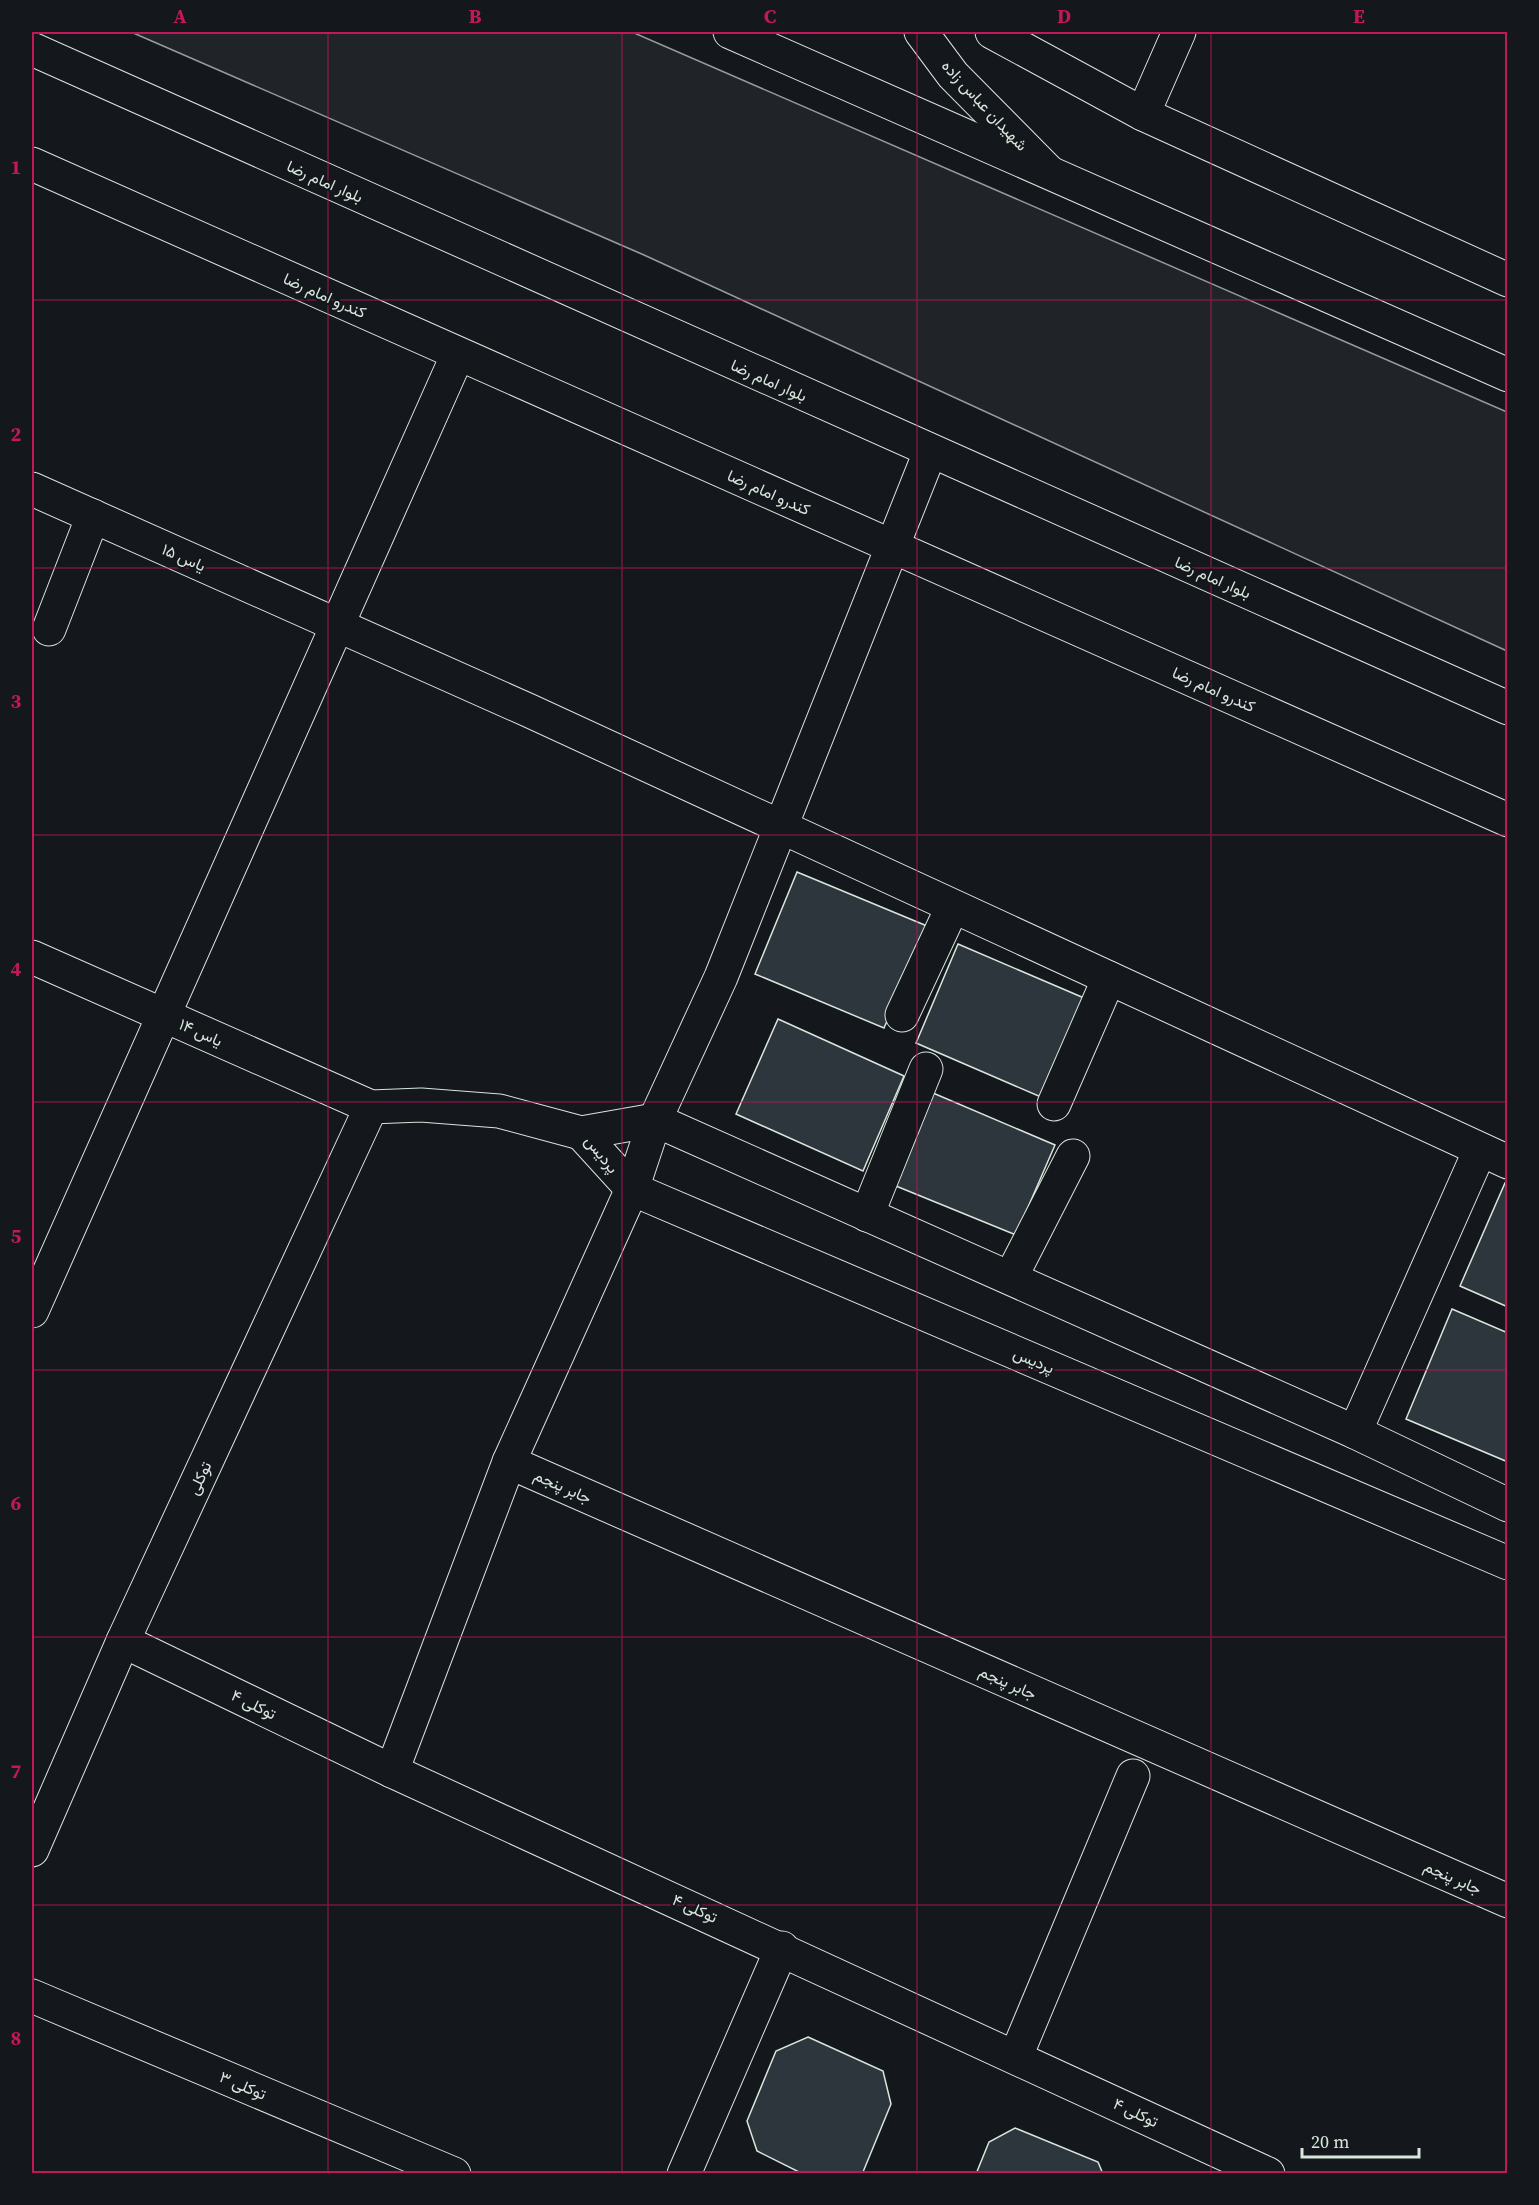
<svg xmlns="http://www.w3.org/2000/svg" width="1539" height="2205" font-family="'Source Serif 4',Vazirmatn,serif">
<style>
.green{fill:#202428;stroke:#939e99;stroke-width:1.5}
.building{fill:#2c363c;stroke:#d8e6dc;stroke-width:1.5}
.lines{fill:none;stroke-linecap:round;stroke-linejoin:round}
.minor-casing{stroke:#d8e6dc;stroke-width:35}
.tertiary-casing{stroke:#d8e6dc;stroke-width:35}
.secondary-casing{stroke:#d8e6dc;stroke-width:35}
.primary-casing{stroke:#d8e6dc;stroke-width:35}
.minor{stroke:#14181c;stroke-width:33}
.tertiary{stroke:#14181c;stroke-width:33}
.secondary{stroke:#14181c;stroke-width:33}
.primary{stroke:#14181c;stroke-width:33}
.grid{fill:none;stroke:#c2185b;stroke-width:1.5;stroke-opacity:0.55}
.labels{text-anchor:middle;stroke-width:4.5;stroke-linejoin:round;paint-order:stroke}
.street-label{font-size:16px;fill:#d8e6dc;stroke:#14181c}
.neatline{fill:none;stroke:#c2185b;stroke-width:2}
.grid-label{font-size:20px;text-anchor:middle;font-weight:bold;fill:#c2185b}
</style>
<rect width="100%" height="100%" fill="#14181c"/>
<path class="green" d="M 131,32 L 632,32 L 1507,412 L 1507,651 L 644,255 Z"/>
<g class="building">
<path d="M 797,872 L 927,926 L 884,1028 L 755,974 Z"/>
<path d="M 958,944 L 1084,998 L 1041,1097 L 916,1043 Z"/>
<path d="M 778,1019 L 904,1076 L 863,1171 L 736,1114 Z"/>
<path d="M 933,1093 L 1055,1145 L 1016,1235 L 896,1186 Z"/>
<path d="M 1505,1183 L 1508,1184 L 1508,1307 L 1460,1286 Z"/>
<path d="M 1452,1309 L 1508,1333 L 1508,1462 L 1406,1419 Z"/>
<path d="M 808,2037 L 883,2071 L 891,2104 L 863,2172 L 859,2174 L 803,2174 L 757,2151 L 747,2121 L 776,2051 Z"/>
<path d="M 1015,2128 L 1098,2162 L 1103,2174 L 976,2174 L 989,2142 Z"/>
</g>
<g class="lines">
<g class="minor-casing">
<g id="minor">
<path d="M 992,32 L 1143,114 L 1508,280"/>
<path d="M 1143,114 L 1179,32"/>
<path d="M 32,164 L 1508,820"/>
<path d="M 32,489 L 530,711 L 1508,1162"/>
<path d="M 49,629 L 93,516"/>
<path d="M 32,957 L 371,1107 L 421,1105 L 499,1111 L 581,1133"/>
<path d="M 902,1015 L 952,908"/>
<path d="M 1054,1104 L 1109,978"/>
<path d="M 867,1215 L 926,1069"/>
<path d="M 1011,1277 L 1073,1156"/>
<path d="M 32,1311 L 458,354"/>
<path d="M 1355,1432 L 1480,1150"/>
<path d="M 509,1462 L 1508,1901"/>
<path d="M 123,1641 L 392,1771 L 1268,2174"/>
<path d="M 392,1771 L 509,1462 L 632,1189 L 655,1120 L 721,977 L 930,452"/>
<path d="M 32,1850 L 123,1641 L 371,1107"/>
<path d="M 32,1996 L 454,2174"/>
<path d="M 1016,2056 L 1133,1776"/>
<path d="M 684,2174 L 782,1948"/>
</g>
</g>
<g class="tertiary-casing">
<g id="tertiary">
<path d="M 581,1133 L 632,1189 L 1508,1563"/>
<path d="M 581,1133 L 655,1120 L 1355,1432 L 1508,1505"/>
</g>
</g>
<g class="secondary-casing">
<path id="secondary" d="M 921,32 L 953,75 L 1049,172"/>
</g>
<g class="primary-casing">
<g id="primary">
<path d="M 730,32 L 1508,375"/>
<path d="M 32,49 L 1508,708"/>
</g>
</g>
<use href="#minor" class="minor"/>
<use href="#tertiary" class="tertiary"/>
<use href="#secondary" class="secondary"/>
<use href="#primary" class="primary"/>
</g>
<path class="grid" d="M 328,32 L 328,2174M 622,32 L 622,2174M 917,32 L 917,2174M 1211,32 L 1211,2174M 32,300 L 1508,300M 32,568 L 1508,568M 32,835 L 1508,835M 32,1102 L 1508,1102M 32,1370 L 1508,1370M 32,1637 L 1508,1637M 32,1905 L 1508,1905"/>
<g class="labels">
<g class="street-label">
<text transform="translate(985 105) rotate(47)" y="6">شهیدان عباس زاده</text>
<text transform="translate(325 181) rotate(24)" y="6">بلوار امام رضا</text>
<text transform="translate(325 295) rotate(24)" y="6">کندرو امام رضا</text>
<text transform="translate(769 380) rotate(24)" y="6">بلوار امام رضا</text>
<text transform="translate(769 492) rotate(24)" y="6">کندرو امام رضا</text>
<text transform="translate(184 557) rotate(24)" y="6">یاس ۱۵</text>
<text transform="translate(1213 577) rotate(24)" y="6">بلوار امام رضا</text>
<text transform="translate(1214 689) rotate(24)" y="6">کندرو امام رضا</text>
<text transform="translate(201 1032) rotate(24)" y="6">یاس ۱۴</text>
<text transform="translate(602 1154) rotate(51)" y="6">پردیس</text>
<text transform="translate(1034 1360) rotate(23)" y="6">پردیس</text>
<text transform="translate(199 1478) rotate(-65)" y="6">توکلی</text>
<text transform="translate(563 1486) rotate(24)" y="6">جابر پنجم</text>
<text transform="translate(1008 1682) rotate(24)" y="6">جابر پنجم</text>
<text transform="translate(254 1704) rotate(26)" y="6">توکلی ۴</text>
<text transform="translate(1453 1877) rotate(24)" y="6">جابر پنجم</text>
<text transform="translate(695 1908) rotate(24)" y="6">توکلی ۴</text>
<text transform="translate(243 2085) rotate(23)" y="6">توکلی ۳</text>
<text transform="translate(1136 2112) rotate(25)" y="6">توکلی ۴</text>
</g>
</g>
<rect width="1539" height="2205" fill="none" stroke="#14181c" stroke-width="66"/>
<path d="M1302 2148v9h117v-9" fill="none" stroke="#d8e6dc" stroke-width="3"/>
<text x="1311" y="2148" font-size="18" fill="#d8e6dc" stroke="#14181c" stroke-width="4.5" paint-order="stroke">20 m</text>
<rect x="33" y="33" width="1473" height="2139" class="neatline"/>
<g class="grid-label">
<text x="180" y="23">A</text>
<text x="475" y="23">B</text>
<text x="770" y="23">C</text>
<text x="1064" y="23">D</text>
<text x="1359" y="23">E</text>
<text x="16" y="174">1</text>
<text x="16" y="441">2</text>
<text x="16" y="708">3</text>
<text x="16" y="976">4</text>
<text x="16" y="1243">5</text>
<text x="16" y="1510">6</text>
<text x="16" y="1778">7</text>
<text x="16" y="2045">8</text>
</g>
</svg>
